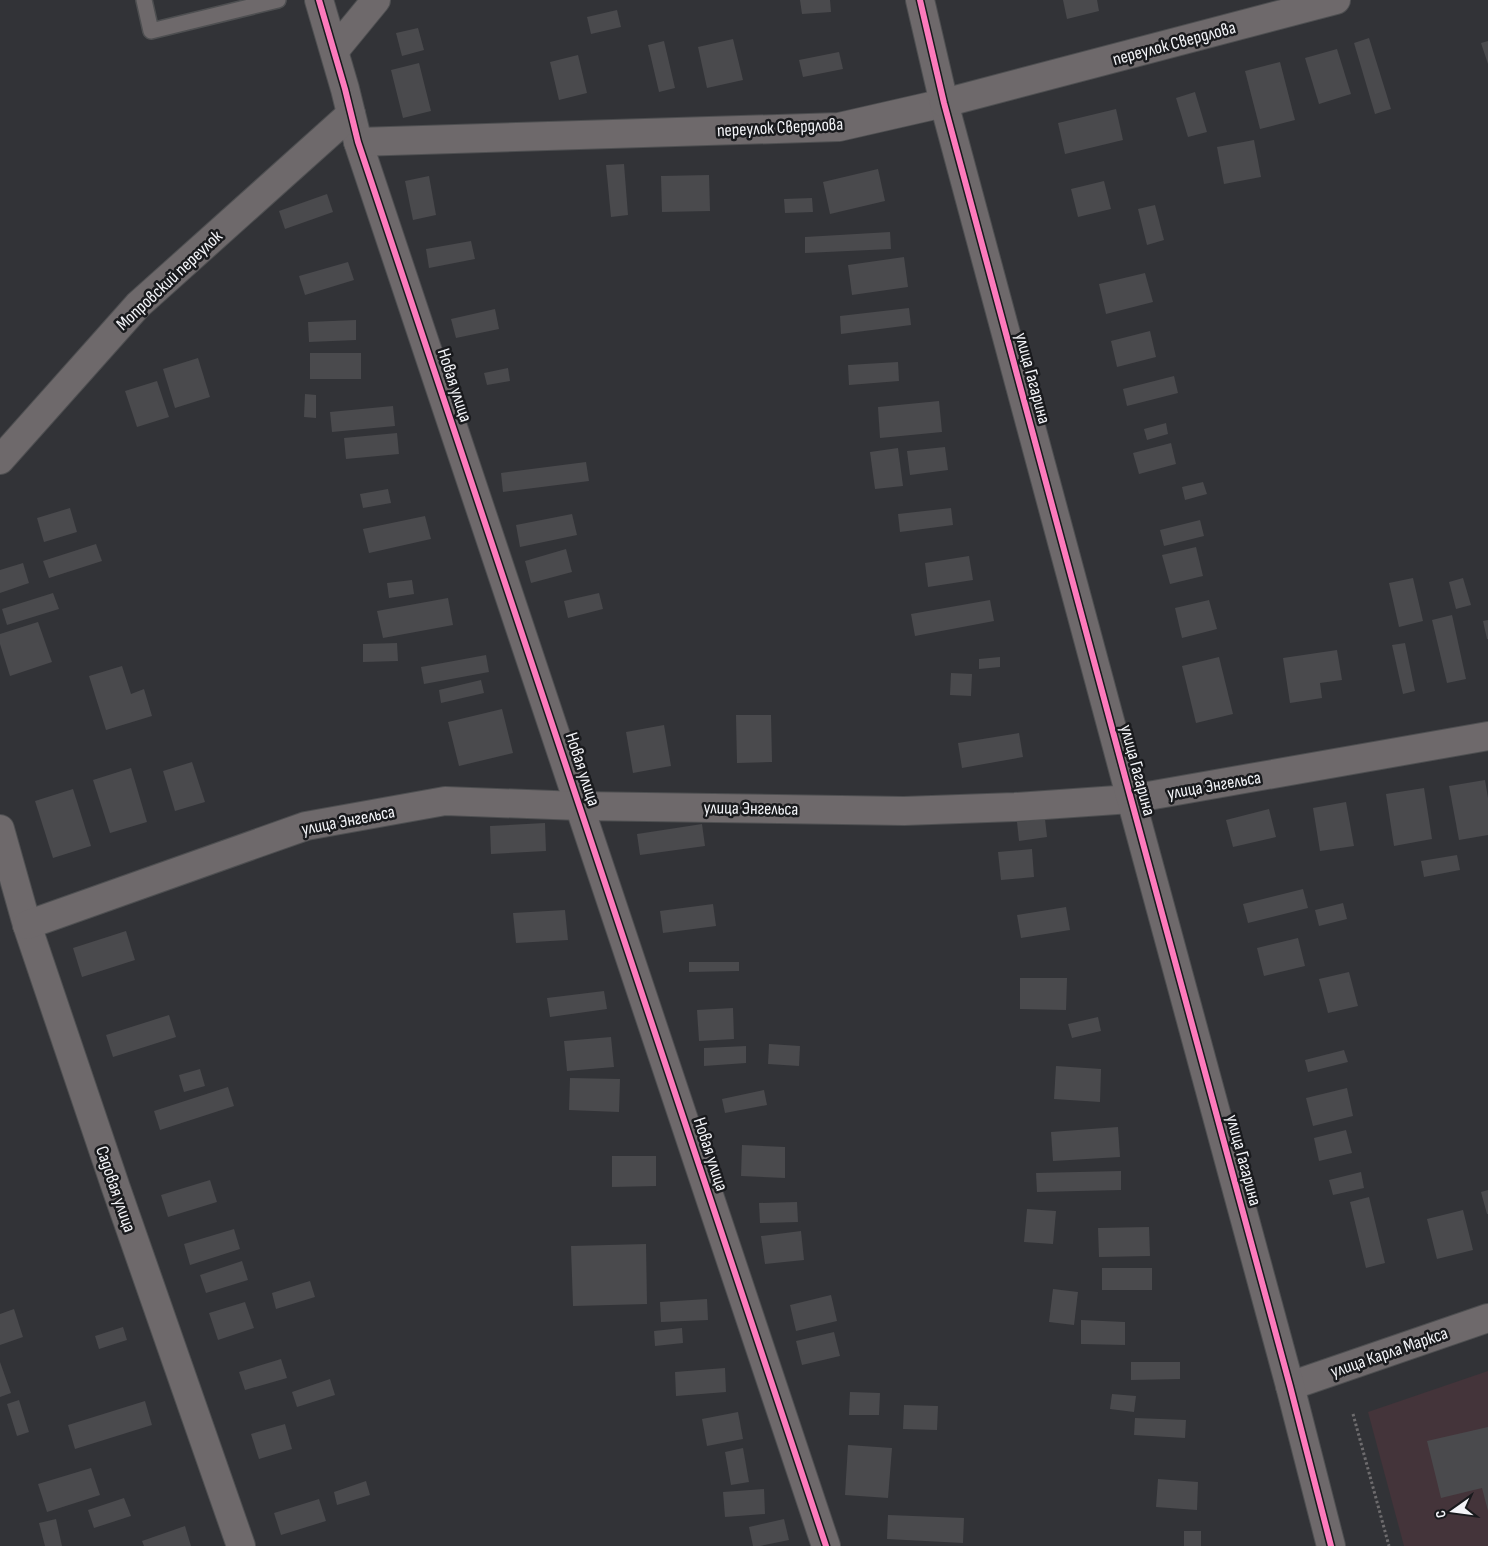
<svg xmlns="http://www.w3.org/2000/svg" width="1488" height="1546" font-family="'Sofia Sans Condensed',sans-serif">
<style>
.medical{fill:#44343a}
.building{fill:#4a4a4d}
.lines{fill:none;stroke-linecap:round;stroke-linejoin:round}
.service-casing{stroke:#4e4f51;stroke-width:18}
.minor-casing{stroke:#4e4f51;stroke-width:30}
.tertiary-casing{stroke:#4e4f51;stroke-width:30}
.path{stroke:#6e6c6e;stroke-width:3;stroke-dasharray:2.5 2.5;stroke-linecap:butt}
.service{stroke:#6e696b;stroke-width:15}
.minor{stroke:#6e696b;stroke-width:28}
.tertiary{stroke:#6e696b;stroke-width:28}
.cycleway-casing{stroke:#191a1d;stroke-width:9}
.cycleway{stroke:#fd7abc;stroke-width:6}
.labels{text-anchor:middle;stroke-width:5;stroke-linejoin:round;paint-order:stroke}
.street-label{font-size:18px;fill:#f3f4f8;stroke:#191a1d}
</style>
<rect width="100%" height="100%" fill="#323337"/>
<path class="medical" d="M 1488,1371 L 1488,1546 L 1404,1546 L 1368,1412 Z"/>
<g class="building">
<path d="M 800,0 L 830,0 L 831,12 L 802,14 Z"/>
<path d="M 1063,0 L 1097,0 L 1099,11 L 1067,19 Z"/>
<path d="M 617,10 L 621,27 L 591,34 L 587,17 Z"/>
<path d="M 418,28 L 424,50 L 402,56 L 396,33 Z"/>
<path d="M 1369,38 L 1391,109 L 1375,114 L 1354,43 Z"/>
<path d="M 733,39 L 743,80 L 707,88 L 698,47 Z"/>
<path d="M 664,41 L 675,88 L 659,92 L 648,45 Z"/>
<path d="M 1488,41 L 1488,64 L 1481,43 Z"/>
<path d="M 1337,49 L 1351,94 L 1319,104 L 1305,58 Z"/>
<path d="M 839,52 L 843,69 L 803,77 L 799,60 Z"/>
<path d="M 578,55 L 587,93 L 559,100 L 550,62 Z"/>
<path d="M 1280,62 L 1295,120 L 1260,129 L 1245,71 Z"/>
<path d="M 419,63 L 431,111 L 403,118 L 391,70 Z"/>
<path d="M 1195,92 L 1207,132 L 1188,137 L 1176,98 Z"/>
<path d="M 1116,109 L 1123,140 L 1065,154 L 1058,123 Z"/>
<path d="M 1254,140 L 1261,177 L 1224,184 L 1217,147 Z"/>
<path d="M 624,164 L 628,215 L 611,217 L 606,165 Z"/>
<path d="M 878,169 L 885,201 L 830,214 L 823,182 Z"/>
<path d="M 709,175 L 710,211 L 662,212 L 661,176 Z"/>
<path d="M 429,176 L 436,215 L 413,220 L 405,181 Z"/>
<path d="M 1104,181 L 1111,209 L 1078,217 L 1071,189 Z"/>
<path d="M 327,194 L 333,212 L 285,229 L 279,211 Z"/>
<path d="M 812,198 L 813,212 L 785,213 L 784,199 Z"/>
<path d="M 1155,205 L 1164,240 L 1147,245 L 1138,209 Z"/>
<path d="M 890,232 L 891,249 L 805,253 L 805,237 Z"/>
<path d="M 471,241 L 475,259 L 429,268 L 426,249 Z"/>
<path d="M 904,257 L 908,287 L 852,295 L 848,265 Z"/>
<path d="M 348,262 L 354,280 L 305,295 L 299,276 Z"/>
<path d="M 1145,273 L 1153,302 L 1106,314 L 1099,284 Z"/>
<path d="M 909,308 L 911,325 L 841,334 L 840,316 Z"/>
<path d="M 495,309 L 499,329 L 456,338 L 451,319 Z"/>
<path d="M 356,320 L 356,340 L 309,342 L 308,322 Z"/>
<path d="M 1150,331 L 1156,357 L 1117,367 L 1111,341 Z"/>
<rect x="310" y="353" width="51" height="26"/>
<path d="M 198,358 L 210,397 L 175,408 L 163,369 Z"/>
<path d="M 898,362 L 899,381 L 849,385 L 848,365 Z"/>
<path d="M 508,368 L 510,381 L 487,385 L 484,373 Z"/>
<path d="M 1174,376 L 1178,393 L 1127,406 L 1123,389 Z"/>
<path d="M 157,381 L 169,417 L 137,427 L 125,391 Z"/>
<path d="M 305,394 L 316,395 L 316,418 L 304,417 Z"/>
<path d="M 939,401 L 942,432 L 880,438 L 878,407 Z"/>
<path d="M 393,406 L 395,426 L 332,432 L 330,412 Z"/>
<path d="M 1166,423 L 1168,434 L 1147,440 L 1144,429 Z"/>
<path d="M 397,433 L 399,454 L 346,459 L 344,438 Z"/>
<path d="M 1171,443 L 1176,464 L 1139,474 L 1133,453 Z"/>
<path d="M 945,447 L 948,470 L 910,475 L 907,451 Z"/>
<path d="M 898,448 L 903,486 L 875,489 L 870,452 Z"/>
<path d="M 586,462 L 589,481 L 503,492 L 501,473 Z"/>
<path d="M 1203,482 L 1207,494 L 1185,500 L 1182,487 Z"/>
<path d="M 388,489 L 391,503 L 363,508 L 360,494 Z"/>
<path d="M 70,508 L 77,532 L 44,542 L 37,518 Z"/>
<path d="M 951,508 L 953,525 L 900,532 L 898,514 Z"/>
<path d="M 572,514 L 577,535 L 520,547 L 516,525 Z"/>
<path d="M 425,516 L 431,539 L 369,553 L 363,529 Z"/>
<path d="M 1200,520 L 1204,536 L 1164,546 L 1160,530 Z"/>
<path d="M 96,544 L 102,561 L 49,578 L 43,561 Z"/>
<path d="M 1196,547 L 1203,576 L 1170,584 L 1162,555 Z"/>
<path d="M 566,549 L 572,572 L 531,583 L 525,561 Z"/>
<path d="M 969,556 L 973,580 L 928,587 L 925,563 Z"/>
<path d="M 23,563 L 29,583 L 0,593 L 0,570 Z"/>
<path d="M 1413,578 L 1423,621 L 1399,627 L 1389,583 Z"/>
<path d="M 1463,578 L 1471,605 L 1456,609 L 1449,582 Z"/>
<path d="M 412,580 L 414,594 L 389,598 L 387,583 Z"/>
<path d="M 53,593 L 59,609 L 7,625 L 2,609 Z"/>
<path d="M 599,593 L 603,609 L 568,618 L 564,601 Z"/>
<path d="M 448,598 L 453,625 L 383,638 L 377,611 Z"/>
<path d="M 990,600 L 994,621 L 915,636 L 911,614 Z"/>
<path d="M 1209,600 L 1217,629 L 1182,638 L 1175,608 Z"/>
<path d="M 1452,615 L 1466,679 L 1447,683 L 1432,620 Z"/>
<path d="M 1488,620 L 1488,639 L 1487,639 L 1483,621 Z"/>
<path d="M 38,622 L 52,662 L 10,676 L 0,644 L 0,634 Z"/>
<path d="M 397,643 L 398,661 L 363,662 L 363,644 Z"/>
<path d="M 1405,643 L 1415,691 L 1403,694 L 1392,645 Z"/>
<path d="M 1337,650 L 1342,680 L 1320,683 L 1322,698 L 1290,703 L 1283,658 Z"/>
<path d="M 486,655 L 489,672 L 424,684 L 421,667 Z"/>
<path d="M 1000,657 L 1000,667 L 979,669 L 979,659 Z"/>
<path d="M 1219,657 L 1233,714 L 1196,723 L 1182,666 Z"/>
<path d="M 122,666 L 131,694 L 144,689 L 152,716 L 106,730 L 89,676 Z"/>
<path d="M 951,673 L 972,674 L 971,696 L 950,695 Z"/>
<path d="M 481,680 L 484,693 L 441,703 L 439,690 Z"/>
<path d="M 502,709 L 513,753 L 459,766 L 448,722 Z"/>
<path d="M 736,715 L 771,715 L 772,762 L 737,763 Z"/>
<path d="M 664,725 L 671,766 L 633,773 L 626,732 Z"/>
<path d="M 1019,733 L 1023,757 L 962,768 L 958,743 Z"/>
<path d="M 192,762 L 205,802 L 175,811 L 163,771 Z"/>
<path d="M 131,768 L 147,822 L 110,833 L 93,780 Z"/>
<path d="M 1485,780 L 1488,798 L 1488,835 L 1459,840 L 1449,786 Z"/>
<path d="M 1424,788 L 1432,839 L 1394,846 L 1386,794 Z"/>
<path d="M 73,789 L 91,846 L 53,858 L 35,801 Z"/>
<path d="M 1346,802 L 1354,846 L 1320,851 L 1313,808 Z"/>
<path d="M 1269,809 L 1276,837 L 1233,847 L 1226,820 Z"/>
<path d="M 1045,819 L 1047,837 L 1019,841 L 1017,822 Z"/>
<path d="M 545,823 L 546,851 L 491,854 L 490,826 Z"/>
<path d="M 702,824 L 705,846 L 640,855 L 637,834 Z"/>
<path d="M 1032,849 L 1034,877 L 1001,880 L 998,852 Z"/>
<path d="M 1457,855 L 1460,870 L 1424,877 L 1421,861 Z"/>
<path d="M 1303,889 L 1308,908 L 1248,923 L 1243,904 Z"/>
<path d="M 1343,903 L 1347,919 L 1319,926 L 1315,910 Z"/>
<path d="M 713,904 L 716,926 L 663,933 L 660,911 Z"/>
<path d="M 1066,907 L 1070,930 L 1021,938 L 1017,915 Z"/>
<path d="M 565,910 L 568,940 L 516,943 L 513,913 Z"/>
<path d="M 126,931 L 135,960 L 82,977 L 73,948 Z"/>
<path d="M 1298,938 L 1305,966 L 1264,976 L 1257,948 Z"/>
<path d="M 689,962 L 739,962 L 739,971 L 689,972 Z"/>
<path d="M 1349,972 L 1358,1006 L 1328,1013 L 1319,979 Z"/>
<path d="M 1020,978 L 1067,978 L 1066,1010 L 1020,1009 Z"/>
<path d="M 604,991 L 607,1009 L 550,1017 L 547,998 Z"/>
<path d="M 733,1008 L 734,1039 L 699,1041 L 697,1010 Z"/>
<path d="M 169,1015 L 176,1037 L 113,1057 L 106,1035 Z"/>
<path d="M 1098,1017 L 1101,1031 L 1072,1038 L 1068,1024 Z"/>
<path d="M 611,1037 L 614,1067 L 567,1071 L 564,1041 Z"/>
<path d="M 769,1044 L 800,1046 L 799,1066 L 768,1064 Z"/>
<path d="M 746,1046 L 746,1063 L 704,1066 L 704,1048 Z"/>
<path d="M 1344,1050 L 1348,1062 L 1308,1072 L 1305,1060 Z"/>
<path d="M 1056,1066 L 1101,1069 L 1100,1102 L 1054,1099 Z"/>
<path d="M 200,1069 L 205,1086 L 184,1092 L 179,1075 Z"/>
<path d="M 570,1078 L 620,1079 L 619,1112 L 569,1110 Z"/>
<path d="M 228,1087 L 234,1106 L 160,1130 L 154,1111 Z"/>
<path d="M 1347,1088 L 1353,1116 L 1313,1126 L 1306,1098 Z"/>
<path d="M 764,1090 L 767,1105 L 725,1113 L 722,1099 Z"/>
<path d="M 1118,1127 L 1120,1157 L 1053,1161 L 1051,1132 Z"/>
<path d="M 1346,1130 L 1352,1153 L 1319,1161 L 1314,1138 Z"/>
<path d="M 742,1145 L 785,1147 L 785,1178 L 741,1176 Z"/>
<path d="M 612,1156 L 656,1156 L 656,1186 L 612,1187 Z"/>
<path d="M 1121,1171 L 1121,1190 L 1037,1192 L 1036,1173 Z"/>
<path d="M 1361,1172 L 1364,1188 L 1333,1195 L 1329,1180 Z"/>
<path d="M 210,1180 L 217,1202 L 168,1217 L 161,1195 Z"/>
<path d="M 1488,1190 L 1488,1214 L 1487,1214 L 1481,1192 Z"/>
<path d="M 1369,1197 L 1385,1263 L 1366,1268 L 1350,1202 Z"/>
<path d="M 797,1202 L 798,1222 L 760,1223 L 759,1203 Z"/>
<path d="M 1027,1209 L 1056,1211 L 1053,1244 L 1024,1242 Z"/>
<path d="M 1463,1210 L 1473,1250 L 1437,1259 L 1427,1219 Z"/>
<path d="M 1149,1227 L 1150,1256 L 1099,1257 L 1098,1228 Z"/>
<path d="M 234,1229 L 240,1249 L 190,1265 L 184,1244 Z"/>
<path d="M 801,1231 L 804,1260 L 765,1264 L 761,1236 Z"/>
<path d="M 646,1244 L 647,1304 L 573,1306 L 571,1246 Z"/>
<path d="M 242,1261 L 248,1280 L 206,1293 L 200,1275 Z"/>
<rect x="1102" y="1268" width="50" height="22"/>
<path d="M 310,1281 L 315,1297 L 276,1309 L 272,1293 Z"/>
<path d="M 1053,1289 L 1078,1292 L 1074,1325 L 1049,1322 Z"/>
<path d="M 831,1295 L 837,1321 L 796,1331 L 790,1305 Z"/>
<path d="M 707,1299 L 708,1320 L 661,1322 L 660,1302 Z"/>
<path d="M 245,1302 L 254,1328 L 218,1340 L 209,1313 Z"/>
<path d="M 14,1309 L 23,1337 L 0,1345 L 0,1314 Z"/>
<path d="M 1081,1320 L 1125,1322 L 1125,1345 L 1081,1344 Z"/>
<path d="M 123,1327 L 127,1340 L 99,1349 L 95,1336 Z"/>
<path d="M 682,1328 L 683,1343 L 655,1346 L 654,1331 Z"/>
<path d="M 834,1332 L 840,1356 L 802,1365 L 796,1341 Z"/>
<path d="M 281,1359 L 287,1378 L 245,1390 L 239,1372 Z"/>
<path d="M 0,1362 L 11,1393 L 0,1397 Z"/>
<path d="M 1131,1362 L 1180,1362 L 1180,1379 L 1131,1380 Z"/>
<path d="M 725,1368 L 726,1392 L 676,1396 L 675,1372 Z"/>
<path d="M 330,1379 L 335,1395 L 297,1407 L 292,1392 Z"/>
<path d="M 850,1392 L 880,1393 L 879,1415 L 849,1415 Z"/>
<path d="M 1112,1394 L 1136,1396 L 1134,1412 L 1110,1409 Z"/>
<path d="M 19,1400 L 29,1432 L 17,1436 L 7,1404 Z"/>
<path d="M 145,1401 L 152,1425 L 75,1449 L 68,1425 Z"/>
<path d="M 904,1405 L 938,1406 L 937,1430 L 903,1429 Z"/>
<path d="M 738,1412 L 743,1439 L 707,1446 L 702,1419 Z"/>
<path d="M 1135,1418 L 1186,1420 L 1185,1438 L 1134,1435 Z"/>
<path d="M 285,1424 L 292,1449 L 259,1459 L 251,1434 Z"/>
<path d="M 1488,1427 L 1488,1511 L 1482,1488 L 1441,1498 L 1427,1441 Z"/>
<path d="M 848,1445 L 892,1448 L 888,1498 L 845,1495 Z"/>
<path d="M 743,1448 L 749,1482 L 731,1485 L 725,1452 Z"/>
<path d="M 91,1468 L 100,1495 L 47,1512 L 38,1484 Z"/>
<path d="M 1158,1479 L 1198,1482 L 1197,1510 L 1156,1507 Z"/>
<path d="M 366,1481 L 370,1495 L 337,1505 L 334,1492 Z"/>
<path d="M 764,1489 L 765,1514 L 725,1517 L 723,1492 Z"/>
<path d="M 124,1498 L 131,1516 L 94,1528 L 88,1510 Z"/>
<path d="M 319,1499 L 326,1521 L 281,1535 L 274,1513 Z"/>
<path d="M 888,1515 L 964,1518 L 963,1543 L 887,1539 Z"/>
<path d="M 56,1519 L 62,1546 L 45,1546 L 39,1523 Z"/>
<path d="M 784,1519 L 789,1540 L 760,1546 L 753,1546 L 749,1527 Z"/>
<path d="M 185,1526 L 191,1546 L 144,1546 L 142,1541 Z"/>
<rect x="1184" y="1531" width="17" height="15"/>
</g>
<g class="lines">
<g class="service-casing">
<path id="service" d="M 144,0 L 151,31 L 278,0"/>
</g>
<g class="minor-casing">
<g id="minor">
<path d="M 319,0 L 345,89 L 358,142 L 826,1546"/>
<path d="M 335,50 L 376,0"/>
<path d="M 358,142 L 839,127 L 944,103"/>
<path d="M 0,460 L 138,305 L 351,114"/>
<path d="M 0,829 L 27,925 L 116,1188 L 241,1546"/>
<path d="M 27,925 L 306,826 L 445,801 L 579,806 L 904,811 L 1015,807 L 1131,799 L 1488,736"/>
<path d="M 1290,1386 L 1488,1318"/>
</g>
</g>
<g class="tertiary-casing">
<g id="tertiary">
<path d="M 920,0 L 944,103 L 1131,799 L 1290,1386 L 1331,1546"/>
<path d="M 944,103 L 1336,0"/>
</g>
</g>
<path class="path" d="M 1353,1414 L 1389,1546"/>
<use href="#service" class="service"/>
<use href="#minor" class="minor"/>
<use href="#tertiary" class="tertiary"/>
<g class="cycleway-casing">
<g id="cycleway">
<path d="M 319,0 L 345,89 L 358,142 L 826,1546"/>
<path d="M 920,0 L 944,103 L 1131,799 L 1290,1386 L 1331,1546"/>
</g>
</g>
<use href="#cycleway" class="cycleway"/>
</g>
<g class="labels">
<g class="street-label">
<text transform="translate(1174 43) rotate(-15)" y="6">переулок Свердлова</text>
<text transform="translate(780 127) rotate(-3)" y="6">переулок Свердлова</text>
<text transform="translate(169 280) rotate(-43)" y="6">Мопровский переулок</text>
<text transform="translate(1033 378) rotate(75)" y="6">улица Гагарина</text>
<text transform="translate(455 385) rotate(72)" y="6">Новая улица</text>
<text transform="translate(583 769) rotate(72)" y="6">Новая улица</text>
<text transform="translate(1138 770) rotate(75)" y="6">улица Гагарина</text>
<text transform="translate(1214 785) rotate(-10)" y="6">улица Энгельса</text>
<text transform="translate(751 808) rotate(1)" y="6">улица Энгельса</text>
<text transform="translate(348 820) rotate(-11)" y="6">улица Энгельса</text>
<text transform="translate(711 1154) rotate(72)" y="6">Новая улица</text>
<text transform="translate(1244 1160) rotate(75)" y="6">улица Гагарина</text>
<text transform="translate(116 1189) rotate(71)" y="6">Садовая улица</text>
<text transform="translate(1389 1352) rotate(-19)" y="6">улица Карла Маркса</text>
</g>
</g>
<g transform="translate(1453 1511) rotate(256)" stroke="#191a1d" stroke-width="4" paint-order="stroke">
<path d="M0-4L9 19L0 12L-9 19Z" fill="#f3f4f8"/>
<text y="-8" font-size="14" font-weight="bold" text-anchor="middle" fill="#f3f4f8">С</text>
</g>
</svg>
